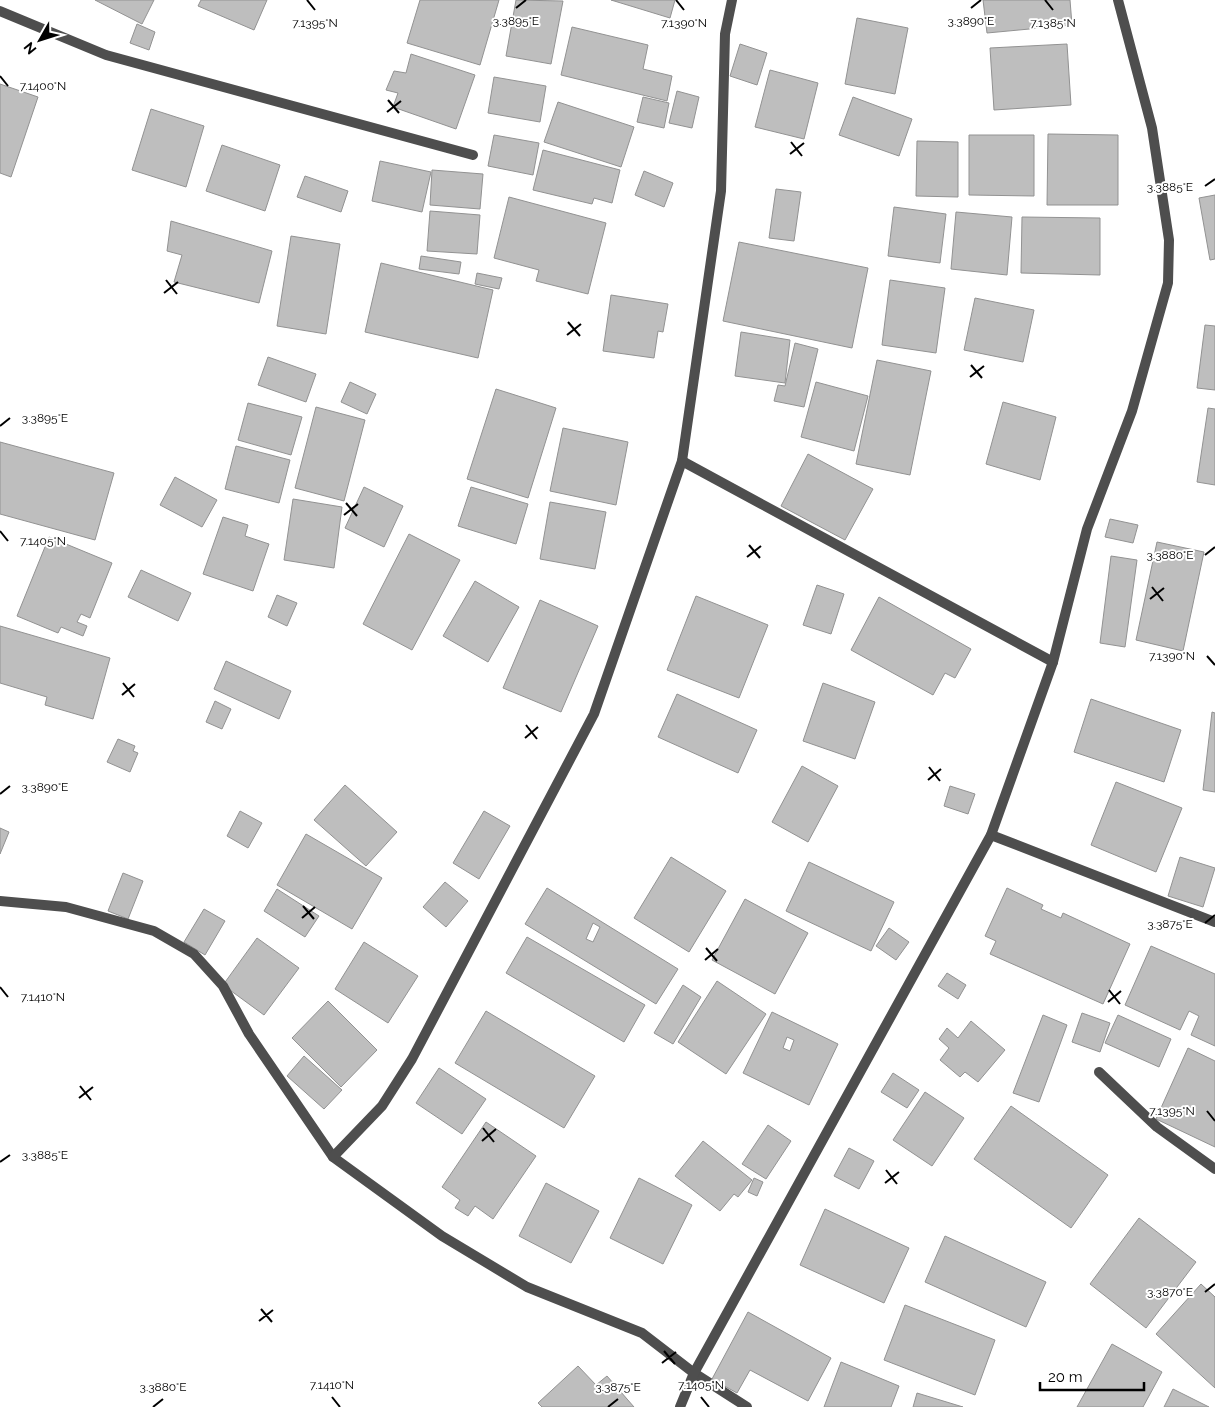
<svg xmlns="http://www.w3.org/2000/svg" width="1215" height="1407" font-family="Raleway,sans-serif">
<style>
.building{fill:#bebebe;stroke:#929292;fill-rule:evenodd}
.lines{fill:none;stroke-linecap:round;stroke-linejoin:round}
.street{stroke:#4e4e4e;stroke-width:10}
.ticks{fill:none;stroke:#000;stroke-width:2}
.ticks-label{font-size:12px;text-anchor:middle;fill:#000;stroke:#fff;stroke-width:4;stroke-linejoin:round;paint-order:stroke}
</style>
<rect width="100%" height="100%" fill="#fff"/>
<g class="building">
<path d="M 95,0 L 154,0 L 142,24 Z"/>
<path d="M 201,0 L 267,0 L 254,30 L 198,6 Z"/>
<path d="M 420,0 L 499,0 L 480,65 L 407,43 Z"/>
<path d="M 516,0 L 563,1 L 551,64 L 506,56 Z"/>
<path d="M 611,0 L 675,0 L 670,18 Z"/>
<path d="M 983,0 L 1070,0 L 1072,25 L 987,33 Z"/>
<path d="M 857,18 L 908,28 L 895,94 L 845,84 Z"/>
<path d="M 137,24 L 155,32 L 149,50 L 130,43 Z"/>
<path d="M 572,27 L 648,45 L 643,69 L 672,76 L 667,101 L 561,75 Z"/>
<path d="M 740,44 L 767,53 L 757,85 L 730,76 Z"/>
<path d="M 1067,44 L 1071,105 L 994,110 L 990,48 Z"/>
<path d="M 411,54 L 475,75 L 456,129 L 393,107 L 398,93 L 386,90 L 394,71 L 406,73 Z"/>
<path d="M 770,70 L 818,83 L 804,139 L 755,127 Z"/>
<path d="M 494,77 L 546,86 L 540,122 L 488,113 Z"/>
<path d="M 0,84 L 38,97 L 11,177 L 0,173 Z"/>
<path d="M 677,91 L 699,97 L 692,128 L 669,123 Z"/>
<path d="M 643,97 L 669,103 L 664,128 L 637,122 Z"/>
<path d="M 853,97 L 912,119 L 899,156 L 839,135 Z"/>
<path d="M 558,102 L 634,127 L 621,167 L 544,142 Z"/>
<path d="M 151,109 L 204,126 L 186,187 L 132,170 Z"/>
<path d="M 1048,134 L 1118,135 L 1118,205 L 1047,205 Z"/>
<path d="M 494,135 L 539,143 L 533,175 L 488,166 Z"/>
<path d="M 969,135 L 1034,135 L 1034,196 L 969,195 Z"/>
<path d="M 917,141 L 958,142 L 958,197 L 916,196 Z"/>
<path d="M 222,145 L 280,165 L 265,211 L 206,191 Z"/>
<path d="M 543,150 L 620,170 L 612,203 L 594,198 L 592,204 L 533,190 Z"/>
<path d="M 380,161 L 431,172 L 422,212 L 372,201 Z"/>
<path d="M 432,170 L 483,174 L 480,209 L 430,205 Z"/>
<path d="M 644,171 L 673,183 L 664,207 L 635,195 Z"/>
<path d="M 305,176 L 348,191 L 341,212 L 297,197 Z"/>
<path d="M 776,189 L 801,192 L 794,241 L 769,238 Z"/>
<path d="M 1215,195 L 1215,259 L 1210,260 L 1199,198 Z"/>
<path d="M 509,197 L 606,223 L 588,294 L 536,281 L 539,270 L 494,258 Z"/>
<path d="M 894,207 L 946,214 L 940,263 L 888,256 Z"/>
<path d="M 430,211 L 480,215 L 477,254 L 427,251 Z"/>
<path d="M 956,212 L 1012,217 L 1007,275 L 951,269 Z"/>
<path d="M 1022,217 L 1100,218 L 1100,275 L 1021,273 Z"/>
<path d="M 171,221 L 272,251 L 259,303 L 174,282 L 182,255 L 167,251 Z"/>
<path d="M 291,236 L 340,244 L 326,334 L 277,326 Z"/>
<path d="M 739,242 L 868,268 L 852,348 L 723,321 Z"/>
<path d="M 421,256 L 461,262 L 459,274 L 419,269 Z"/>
<path d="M 381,263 L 493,290 L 478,358 L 365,332 Z"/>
<path d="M 477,273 L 502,278 L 499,289 L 475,284 Z"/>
<path d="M 890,280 L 945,288 L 936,353 L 882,345 Z"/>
<path d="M 611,295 L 668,304 L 663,332 L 658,331 L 654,358 L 603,351 Z"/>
<path d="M 975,298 L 1034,310 L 1023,362 L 964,350 Z"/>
<path d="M 1205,325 L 1215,326 L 1215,390 L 1197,388 Z"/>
<path d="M 741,332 L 790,340 L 785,383 L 735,376 Z"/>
<path d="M 795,343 L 818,349 L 804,407 L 774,401 L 778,385 L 785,386 Z"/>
<path d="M 268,357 L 316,374 L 306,402 L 258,385 Z"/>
<path d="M 877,360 L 931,371 L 910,475 L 856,464 Z"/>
<path d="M 350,382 L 376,394 L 367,414 L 341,402 Z"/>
<path d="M 816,382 L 868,396 L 854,451 L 801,437 Z"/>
<path d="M 496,389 L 556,408 L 528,498 L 467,479 Z"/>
<path d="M 1003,402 L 1056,417 L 1040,480 L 986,464 Z"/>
<path d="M 248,403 L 302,417 L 291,455 L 238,440 Z"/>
<path d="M 316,407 L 365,420 L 344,501 L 295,488 Z"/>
<path d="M 1208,408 L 1215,409 L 1215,485 L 1197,482 Z"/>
<path d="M 563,428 L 628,442 L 616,505 L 550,491 Z"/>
<path d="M 0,442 L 114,473 L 95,540 L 0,514 Z"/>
<path d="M 236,446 L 290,460 L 279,503 L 225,489 Z"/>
<path d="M 808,454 L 873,489 L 845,540 L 781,506 Z"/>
<path d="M 175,477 L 217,500 L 202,527 L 160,505 Z"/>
<path d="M 364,487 L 403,506 L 384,547 L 345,528 Z"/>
<path d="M 471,487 L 528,504 L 516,544 L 458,526 Z"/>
<path d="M 293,499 L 342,507 L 334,568 L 284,560 Z"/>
<path d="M 550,502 L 606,512 L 595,569 L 540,559 Z"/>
<path d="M 223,517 L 248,525 L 245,536 L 269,544 L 253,591 L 203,574 Z"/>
<path d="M 1110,519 L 1138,525 L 1133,543 L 1105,537 Z"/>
<path d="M 409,534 L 460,560 L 412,650 L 363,624 Z"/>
<path d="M 49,537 L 112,563 L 90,618 L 81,614 L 77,622 L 87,626 L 83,636 L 61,627 L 58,633 L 17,616 Z"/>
<path d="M 1157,542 L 1204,552 L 1183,651 L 1136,640 Z"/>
<path d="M 1111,556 L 1137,560 L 1125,647 L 1100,643 Z"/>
<path d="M 141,570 L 191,593 L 178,621 L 128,597 Z"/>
<path d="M 475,581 L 519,607 L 488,662 L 443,636 Z"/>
<path d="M 817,585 L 844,594 L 831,634 L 803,625 Z"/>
<path d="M 277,595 L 297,603 L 287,626 L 268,617 Z"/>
<path d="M 696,596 L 768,625 L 739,698 L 667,670 Z"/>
<path d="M 879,597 L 971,649 L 955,678 L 945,673 L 933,695 L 851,650 Z"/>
<path d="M 540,600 L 598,626 L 561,712 L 503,688 Z"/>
<path d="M 0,626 L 110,658 L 93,719 L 45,705 L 47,697 L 0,683 Z"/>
<path d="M 226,661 L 291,691 L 279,719 L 214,689 Z"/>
<path d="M 823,683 L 875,702 L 855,759 L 803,741 Z"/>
<path d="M 677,694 L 757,730 L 738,773 L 658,737 Z"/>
<path d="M 1091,699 L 1181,730 L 1164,782 L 1074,752 Z"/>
<path d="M 215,701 L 231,709 L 222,729 L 206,722 Z"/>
<path d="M 1212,712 L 1215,713 L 1215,792 L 1203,790 Z"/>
<path d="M 118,739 L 135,746 L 133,751 L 138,753 L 130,772 L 107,762 Z"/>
<path d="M 802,766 L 838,786 L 808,842 L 772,822 Z"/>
<path d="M 1116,782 L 1182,808 L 1156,872 L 1091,845 Z"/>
<path d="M 345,785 L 397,832 L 366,866 L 314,820 Z"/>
<path d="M 950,786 L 975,794 L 968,814 L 944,806 Z"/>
<path d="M 240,811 L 262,823 L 248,848 L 227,836 Z"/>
<path d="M 484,811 L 510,826 L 479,879 L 453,863 Z"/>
<path d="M 0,828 L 9,832 L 0,854 Z"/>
<path d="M 306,834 L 382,878 L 352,929 L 277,885 Z"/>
<path d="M 671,857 L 726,891 L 689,952 L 634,918 Z"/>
<path d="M 1180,857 L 1215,868 L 1203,907 L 1168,896 Z"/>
<path d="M 809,862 L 894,902 L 871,951 L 786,911 Z"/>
<path d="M 123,873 L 143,881 L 128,919 L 108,911 Z"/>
<path d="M 445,882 L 468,901 L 446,927 L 423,907 Z"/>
<path d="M 547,888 L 678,969 L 656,1004 L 525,924 ZM 593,923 L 600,927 L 593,942 L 586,939 Z"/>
<path d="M 1007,888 L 1043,905 L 1041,909 L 1061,918 L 1063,913 L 1130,944 L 1103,1004 L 990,954 L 996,941 L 985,936 Z"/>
<path d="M 277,889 L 319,916 L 305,937 L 264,911 Z"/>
<path d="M 745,899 L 808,933 L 775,994 L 712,960 Z"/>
<path d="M 204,909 L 225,921 L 205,955 L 184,942 Z"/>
<path d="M 889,928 L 909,942 L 896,960 L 876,946 Z"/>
<path d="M 527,937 L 645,1005 L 624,1042 L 506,973 Z"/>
<path d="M 257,938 L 299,968 L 264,1015 L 223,985 Z"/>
<path d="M 364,942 L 418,976 L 388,1023 L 335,989 Z"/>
<path d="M 1151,946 L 1215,974 L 1215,1046 L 1191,1035 L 1199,1016 L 1189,1011 L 1180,1030 L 1125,1005 Z"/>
<path d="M 947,973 L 966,985 L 958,999 L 938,986 Z"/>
<path d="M 717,981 L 766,1014 L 726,1074 L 678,1042 Z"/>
<path d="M 683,985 L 701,997 L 673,1044 L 654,1033 Z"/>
<path d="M 328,1001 L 377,1050 L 341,1087 L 292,1038 Z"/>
<path d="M 486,1011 L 595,1076 L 564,1128 L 455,1063 Z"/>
<path d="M 772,1012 L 838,1044 L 809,1105 L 743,1073 ZM 787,1037 L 794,1040 L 790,1051 L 783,1048 Z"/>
<path d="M 1082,1013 L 1110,1023 L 1100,1052 L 1072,1042 Z"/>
<path d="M 1043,1015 L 1067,1025 L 1039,1102 L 1013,1093 Z"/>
<path d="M 1118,1015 L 1171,1039 L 1159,1067 L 1105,1043 Z"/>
<path d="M 971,1021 L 1005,1050 L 978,1082 L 965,1072 L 960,1077 L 940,1060 L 949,1048 L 939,1039 L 947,1028 L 958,1038 Z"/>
<path d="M 1188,1048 L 1215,1061 L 1215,1147 L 1156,1119 Z"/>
<path d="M 304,1056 L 342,1090 L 324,1109 L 287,1076 Z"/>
<path d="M 439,1068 L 486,1099 L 462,1134 L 416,1103 Z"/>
<path d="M 893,1073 L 919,1090 L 907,1108 L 881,1092 Z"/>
<path d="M 925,1092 L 964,1118 L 932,1166 L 893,1140 Z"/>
<path d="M 1011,1106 L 1108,1175 L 1071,1228 L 974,1159 Z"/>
<path d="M 486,1122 L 536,1156 L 493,1219 L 475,1206 L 468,1216 L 455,1208 L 460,1200 L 442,1187 Z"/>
<path d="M 768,1125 L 791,1141 L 766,1179 L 742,1164 Z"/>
<path d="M 703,1141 L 752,1180 L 738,1197 L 734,1194 L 720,1211 L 675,1176 Z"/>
<path d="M 849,1148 L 874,1161 L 859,1189 L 834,1176 Z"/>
<path d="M 639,1178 L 692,1205 L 663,1264 L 610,1238 Z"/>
<path d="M 754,1178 L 763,1182 L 757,1196 L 748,1192 Z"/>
<path d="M 546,1183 L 599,1211 L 571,1263 L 519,1236 Z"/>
<path d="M 825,1209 L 909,1248 L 884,1303 L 800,1265 Z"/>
<path d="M 1139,1218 L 1196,1262 L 1146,1328 L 1090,1284 Z"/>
<path d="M 945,1236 L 1046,1282 L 1026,1327 L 925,1282 Z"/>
<path d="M 1201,1284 L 1215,1297 L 1215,1388 L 1156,1334 Z"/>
<path d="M 905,1305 L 995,1340 L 975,1395 L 884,1360 Z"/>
<path d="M 748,1312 L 831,1358 L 808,1401 L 750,1370 L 737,1393 L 712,1379 Z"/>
<path d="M 1112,1344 L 1162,1372 L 1143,1407 L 1077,1407 Z"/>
<path d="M 841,1362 L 899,1386 L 891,1407 L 824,1407 Z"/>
<path d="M 578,1366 L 596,1385 L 607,1376 L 634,1407 L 542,1407 L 538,1403 Z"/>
<path d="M 1173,1389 L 1209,1407 L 1164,1407 Z"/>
<path d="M 917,1393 L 963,1407 L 913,1407 Z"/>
</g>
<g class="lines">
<g class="street">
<path d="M 0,11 L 106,55 L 473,155"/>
<path d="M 682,461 L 1053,662"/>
<path d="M 991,835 L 1215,922"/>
<path d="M 0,901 L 66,907 L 154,931 L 194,954 L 223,986 L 249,1034 L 333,1157 L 442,1236 L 527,1287 L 642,1333 L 694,1373 L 747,1407"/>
<path d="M 1099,1072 L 1157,1127 L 1215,1169"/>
<path d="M 333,1157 L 382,1106 L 412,1059 L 594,714 L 682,461 L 721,191 L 725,34 L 732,0"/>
<path d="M 680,1407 L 694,1373 L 991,835 L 1053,662 L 1087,529 L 1132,411 L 1168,283 L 1169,240 L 1152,128 L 1118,0"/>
</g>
</g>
<path class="ticks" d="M 307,0 L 315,10M 676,0 L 684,10M 1045,0 L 1053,10M 516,8 L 526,0M 971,8 L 981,0M 0,76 L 8,86M 388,100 L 399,113M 387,112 L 401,101M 791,142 L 802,156M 790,154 L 804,143M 1205,186 L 1215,179M 166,280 L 177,294M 164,293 L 178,282M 568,322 L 580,336M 567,335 L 581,324M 971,365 L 982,378M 970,377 L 984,366M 0,426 L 10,418M 346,503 L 357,516M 344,515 L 358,504M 0,531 L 8,541M 749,545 L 760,558M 1205,555 L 1215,547M 747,557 L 761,546M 1152,587 L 1163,601M 1150,599 L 1164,588M 1207,656 L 1215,665M 123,683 L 134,697M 122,695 L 135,684M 526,725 L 537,739M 525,738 L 538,727M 929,767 L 940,781M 928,780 L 941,769M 0,794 L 10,786M 303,906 L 314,919M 302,918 L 315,907M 1205,923 L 1215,915M 706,948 L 717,961M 705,960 L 718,949M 0,987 L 8,997M 1109,990 L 1120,1004M 1108,1002 L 1121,991M 80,1086 L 91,1100M 79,1098 L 93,1087M 1207,1111 L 1215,1121M 483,1128 L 494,1142M 482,1141 L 496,1129M 0,1162 L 10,1155M 886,1170 L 897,1184M 885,1183 L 899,1172M 1205,1292 L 1215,1284M 261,1309 L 272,1322M 259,1321 L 273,1310M 664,1351 L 675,1364M 662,1363 L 676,1352M 332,1397 L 340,1407M 701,1397 L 709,1407M 153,1407 L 163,1399M 608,1407 L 618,1399"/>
<g class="ticks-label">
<text x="516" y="25">3.3895°E</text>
<text x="971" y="25">3.3890°E</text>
<text x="1053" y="27">7.1385°N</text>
<text x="315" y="27">7.1395°N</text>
<text x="684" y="27">7.1390°N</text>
<text x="43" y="90">7.1400°N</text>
<text x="1170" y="191">3.3885°E</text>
<text x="45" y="422">3.3895°E</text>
<text x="43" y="545">7.1405°N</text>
<text x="1170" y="559">3.3880°E</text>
<text x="1172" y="660">7.1390°N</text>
<text x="45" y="791">3.3890°E</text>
<text x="1170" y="928">3.3875°E</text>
<text x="43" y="1001">7.1410°N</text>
<text x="1172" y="1115">7.1395°N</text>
<text x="45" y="1159">3.3885°E</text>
<text x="1170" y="1296">3.3870°E</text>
<text x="332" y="1389">7.1410°N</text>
<text x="701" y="1389">7.1405°N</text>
<text x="163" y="1391">3.3880°E</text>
<text x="618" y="1391">3.3875°E</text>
</g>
<g transform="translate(40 40) rotate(231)" stroke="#ffffff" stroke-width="4" paint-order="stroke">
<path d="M0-4L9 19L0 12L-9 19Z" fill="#000000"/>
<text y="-8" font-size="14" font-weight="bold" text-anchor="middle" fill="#000000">N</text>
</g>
<path d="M1040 1382v8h104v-8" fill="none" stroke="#000000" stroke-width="2.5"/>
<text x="1048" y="1382" font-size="15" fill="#000000" stroke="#ffffff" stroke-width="4" paint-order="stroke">20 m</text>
</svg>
